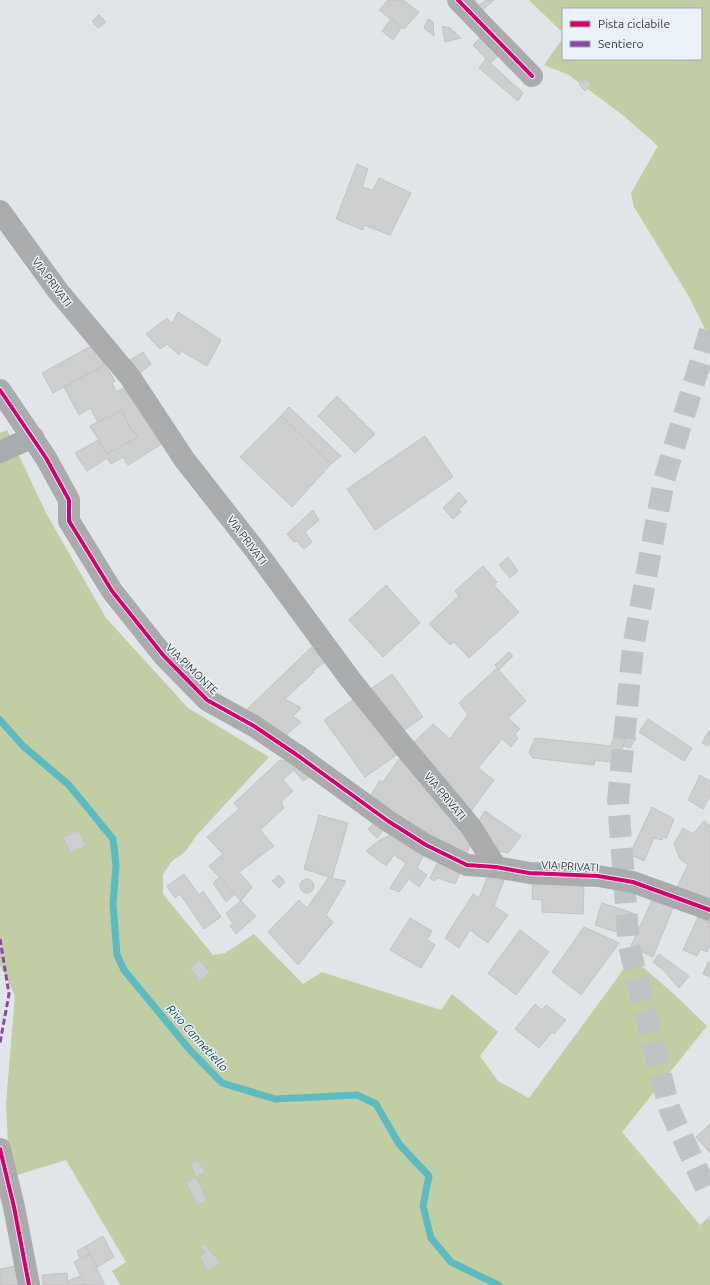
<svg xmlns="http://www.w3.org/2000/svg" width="710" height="1285" font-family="Ubuntu,sans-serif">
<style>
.forest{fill:#c1cda2}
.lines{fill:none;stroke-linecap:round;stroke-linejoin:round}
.stream{stroke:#5cbac1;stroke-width:7}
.building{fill:#cdcece;stroke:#c2c3c3}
.highway-tunnel{stroke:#bec3c6;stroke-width:22;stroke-dasharray:22 11;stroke-linecap:butt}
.minor{stroke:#a9abac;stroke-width:22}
.quiet{stroke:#8e44ad;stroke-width:3;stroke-dasharray:6 3;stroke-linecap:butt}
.cycleway-casing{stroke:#eaf2f9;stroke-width:6}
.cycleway{stroke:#d6006c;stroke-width:4}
.labels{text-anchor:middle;stroke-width:3;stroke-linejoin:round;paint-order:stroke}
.street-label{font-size:11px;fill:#383b3e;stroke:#eaf2f9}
.water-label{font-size:12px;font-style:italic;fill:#13494c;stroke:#eaf2f9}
</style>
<rect width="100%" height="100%" fill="#e0e5e8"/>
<g class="forest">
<path d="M 529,0 L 710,0 L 710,339 L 688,295 L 634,207 L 631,193 L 658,146 L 624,116 L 569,75 L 544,65 L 563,38 L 563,59 L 701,59 L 701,9 L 563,9 L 563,33 Z"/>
<path d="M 7,430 L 46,513 L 106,618 L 188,708 L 269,757 L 196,836 L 185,852 L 172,861 L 163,874 L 163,894 L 213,955 L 225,953 L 254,934 L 303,984 L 322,972 L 441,1010 L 452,994 L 498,1032 L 480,1056 L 498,1081 L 529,1098 L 632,958 L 673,993 L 707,1026 L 622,1132 L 700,1225 L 710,1216 L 710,1285 L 120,1285 L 112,1271 L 126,1262 L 66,1160 L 17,1175 L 8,1147 L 6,1104 L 15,996 L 0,965 L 0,433 Z"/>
</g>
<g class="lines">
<path class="stream" d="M 0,720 L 23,746 L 69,785 L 113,839 L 116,865 L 113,904 L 117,955 L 124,970 L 190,1050 L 222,1083 L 275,1099 L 357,1095 L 376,1104 L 399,1144 L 429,1176 L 423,1206 L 431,1238 L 451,1262 L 498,1285"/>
</g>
<g class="building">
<path d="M 388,0 L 403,0 L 419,12 L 404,29 L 379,10 Z"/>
<path d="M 465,0 L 475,0 L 479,5 L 486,0 L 494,0 L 478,14 Z"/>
<path d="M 99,15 L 106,22 L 98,28 L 92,21 Z"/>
<path d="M 391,19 L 402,27 L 393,40 L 382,31 Z"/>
<path d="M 428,19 L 433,22 L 434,36 L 424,28 Z"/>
<path d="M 442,26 L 450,28 L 461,38 L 445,42 Z"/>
<path d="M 483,35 L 500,54 L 490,63 L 473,45 Z"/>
<path d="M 486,59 L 523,93 L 518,101 L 479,68 Z"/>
<path d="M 586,79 L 591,85 L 585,91 L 579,84 Z"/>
<path d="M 357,164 L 368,169 L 362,187 L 373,190 L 379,178 L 411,193 L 390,235 L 364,225 L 363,230 L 336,219 Z"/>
<path d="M 178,312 L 221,340 L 207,366 L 181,351 L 179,355 L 167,344 L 160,349 L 146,334 L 167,318 L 172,324 Z"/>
<path d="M 95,344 L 105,365 L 53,393 L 42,373 Z"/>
<path d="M 143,352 L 151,364 L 139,374 L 130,360 Z"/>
<path d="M 105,365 L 115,381 L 112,383 L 116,392 L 131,384 L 165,442 L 128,465 L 123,457 L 111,464 L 107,458 L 87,471 L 75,453 L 98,440 L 107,454 L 138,437 L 130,428 L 122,410 L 98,422 L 90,408 L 79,415 L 64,387 Z"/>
<path d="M 337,396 L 375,434 L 355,453 L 318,416 Z"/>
<path d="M 289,407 L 341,456 L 331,464 L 281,416 Z"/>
<path d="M 122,410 L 130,428 L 138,437 L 107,454 L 90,426 Z"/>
<path d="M 281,416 L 331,464 L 292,507 L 240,457 Z"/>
<path d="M 425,436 L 453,477 L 375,530 L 347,489 Z"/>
<path d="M 459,492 L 467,502 L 459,509 L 461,512 L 453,519 L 443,508 Z"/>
<path d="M 313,510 L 319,520 L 305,532 L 312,542 L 304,549 L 296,541 L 294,542 L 287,534 Z"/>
<path d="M 508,557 L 518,571 L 510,578 L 499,565 Z"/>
<path d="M 483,566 L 497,582 L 494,585 L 519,612 L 469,658 L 454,642 L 450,645 L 429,624 L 459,596 L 455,591 Z"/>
<path d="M 386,585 L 420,623 L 383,657 L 349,620 Z"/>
<path d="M 318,641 L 331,657 L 313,671 L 314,672 L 285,699 L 301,708 L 293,716 L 301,722 L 284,737 L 244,712 Z"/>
<path d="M 509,652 L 513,656 L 499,670 L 495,665 Z"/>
<path d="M 497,668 L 526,701 L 508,718 L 520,729 L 515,734 L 518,738 L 511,747 L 502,739 L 478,768 L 494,780 L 468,815 L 411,745 L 433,724 L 450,739 L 468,714 L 459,703 Z"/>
<path d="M 392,674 L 423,717 L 403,731 L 372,688 Z"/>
<path d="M 357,697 L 398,754 L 365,777 L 324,720 Z"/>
<path d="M 648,719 L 692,748 L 684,761 L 639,732 Z"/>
<path d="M 616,730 L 627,734 L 618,763 L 595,760 L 594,765 L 533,758 L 529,753 L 535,738 L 611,746 Z"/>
<path d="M 709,731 L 710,742 L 708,746 L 702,743 Z"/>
<path d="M 627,734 L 636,738 L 630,748 L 623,746 Z"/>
<path d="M 399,759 L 413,770 L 474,838 L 465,857 L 368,800 L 380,780 L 383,782 Z"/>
<path d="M 280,760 L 300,764 L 283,780 L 293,791 L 281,802 L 284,808 L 260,830 L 274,846 L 239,872 L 252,887 L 241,901 L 209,866 L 223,854 L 207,837 L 239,809 L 234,803 Z"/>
<path d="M 300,764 L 311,776 L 303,781 L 294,770 Z"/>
<path d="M 700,775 L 710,781 L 710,796 L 703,809 L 688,800 Z"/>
<path d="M 652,807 L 674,819 L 666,839 L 663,836 L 662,840 L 654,838 L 644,861 L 630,854 Z"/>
<path d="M 485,811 L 521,836 L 508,853 L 488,849 L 476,825 Z"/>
<path d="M 319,815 L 348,823 L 332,878 L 346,881 L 326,915 L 333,922 L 298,965 L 268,932 L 299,900 L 307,908 L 329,877 L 304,869 Z"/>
<path d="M 704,821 L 710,826 L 710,904 L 676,889 L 688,865 L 680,859 L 674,844 L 683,828 L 693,834 Z"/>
<path d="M 375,822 L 383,830 L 377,838 L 368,829 Z"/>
<path d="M 79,830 L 86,846 L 70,853 L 63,837 Z"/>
<path d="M 393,834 L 426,851 L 417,868 L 427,875 L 419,887 L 409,879 L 399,892 L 390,888 L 406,863 L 394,855 L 386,866 L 366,851 L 378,841 Z"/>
<path d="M 439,860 L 461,870 L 455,884 L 438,878 L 434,881 L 430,878 Z"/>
<path d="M 184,874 L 199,895 L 203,891 L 221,917 L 204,929 L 180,894 L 175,898 L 167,886 Z"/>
<path d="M 279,875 L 285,882 L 279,888 L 272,881 Z"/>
<path d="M 220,877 L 235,894 L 226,902 L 213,883 Z"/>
<path d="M 487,878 L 504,880 L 494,906 L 508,915 L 488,943 L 470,930 L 459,948 L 445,938 L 473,894 L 479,898 Z"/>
<circle cx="307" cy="886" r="7"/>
<path d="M 533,880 L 584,883 L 583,914 L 542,912 L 542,900 L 532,899 Z"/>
<path d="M 654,896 L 675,903 L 653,957 L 631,946 Z"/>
<path d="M 241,901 L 256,916 L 236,934 L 230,926 L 233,924 L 226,913 Z"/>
<path d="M 602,903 L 633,913 L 626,935 L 595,925 Z"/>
<path d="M 701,911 L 710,915 L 710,945 L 707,952 L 700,949 L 697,956 L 683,950 Z"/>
<path d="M 410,918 L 432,931 L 427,940 L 435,945 L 421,968 L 390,950 Z"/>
<path d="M 584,927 L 619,943 L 581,995 L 552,972 Z"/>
<path d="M 520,930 L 549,952 L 516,995 L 488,973 Z"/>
<path d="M 659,954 L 689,976 L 679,988 L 663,970 L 653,962 Z"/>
<path d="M 199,960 L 210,972 L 201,981 L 190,969 Z"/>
<path d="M 708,962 L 710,963 L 710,977 L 703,974 Z"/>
<path d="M 535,1004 L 542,1010 L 546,1005 L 566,1020 L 554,1034 L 552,1032 L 539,1048 L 515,1029 Z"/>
<path d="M 710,1124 L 710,1153 L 696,1137 Z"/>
<path d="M 198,1160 L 205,1173 L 196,1177 L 190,1164 Z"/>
<path d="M 196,1177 L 207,1201 L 197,1205 L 186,1182 Z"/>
<path d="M 103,1236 L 114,1257 L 97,1267 L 86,1246 Z"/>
<path d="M 206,1244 L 209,1250 L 221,1263 L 207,1271 L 200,1256 L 205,1253 L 202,1248 Z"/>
<path d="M 86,1246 L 90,1254 L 80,1259 L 77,1251 Z"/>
<path d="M 90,1254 L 105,1285 L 85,1285 L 74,1262 Z"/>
<path d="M 16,1266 L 20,1285 L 0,1285 L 0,1269 Z"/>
<path d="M 67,1273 L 68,1285 L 43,1285 L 42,1275 Z"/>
<path d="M 81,1276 L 85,1285 L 68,1285 L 68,1281 Z"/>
</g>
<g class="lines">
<path class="highway-tunnel" d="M 710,331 L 664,480 L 633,647 L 618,800 L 629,946 L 669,1108 L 710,1197"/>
<g class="minor">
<path d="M 458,0 L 532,76"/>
<path d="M 0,211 L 58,291 L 130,377 L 184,459 L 256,551 L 350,679 L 401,743 L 471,827 L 496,867"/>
<path d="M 0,390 L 46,458 L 69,500 L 69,521 L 112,591 L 163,655 L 207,700 L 254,726 L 297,755 L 388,821 L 426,845 L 467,865 L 496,867 L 529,873 L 598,876 L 633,882 L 710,910"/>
<path d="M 0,452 L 33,437"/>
<path d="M 0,1149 L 14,1207 L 29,1285"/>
</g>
<path class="quiet" d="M 0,939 L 9,994 L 0,1043"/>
<g class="cycleway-casing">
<g id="cycleway">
<path d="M 458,0 L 532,76"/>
<path d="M 0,390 L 46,458 L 69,500 L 69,521 L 112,591 L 163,655 L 207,700 L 254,726 L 297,755 L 388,821 L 426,845 L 467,865 L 496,867 L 529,873 L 598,876 L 633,882 L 710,910"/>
<path d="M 0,1149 L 14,1207 L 29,1285"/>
</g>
</g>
<use href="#cycleway" class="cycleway"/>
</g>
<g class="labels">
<g class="street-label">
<text transform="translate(52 282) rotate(53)" y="4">VIA PRIVATI</text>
<text transform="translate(247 540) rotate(53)" y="4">VIA PRIVATI</text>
<text transform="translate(192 669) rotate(44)" y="4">VIA PIMONTE</text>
<text transform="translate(445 796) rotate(50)" y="4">VIA PRIVATI</text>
<text transform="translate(570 866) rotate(3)" y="4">VIA PRIVATI</text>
</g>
<g class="water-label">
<text transform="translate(197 1038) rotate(48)" y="4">Rivo Cannetiello</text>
</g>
</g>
<rect x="562" y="8" width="140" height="52" fill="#eaf2f9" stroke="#a3a9ae"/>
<rect x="570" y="21" width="20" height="6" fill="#d6006c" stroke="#a3a9ae"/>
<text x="598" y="28" font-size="12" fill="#383b3e">Pista ciclabile</text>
<rect x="570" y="41" width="20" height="6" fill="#8e44ad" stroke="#a3a9ae"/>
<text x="598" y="48" font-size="12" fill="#383b3e">Sentiero</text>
</svg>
